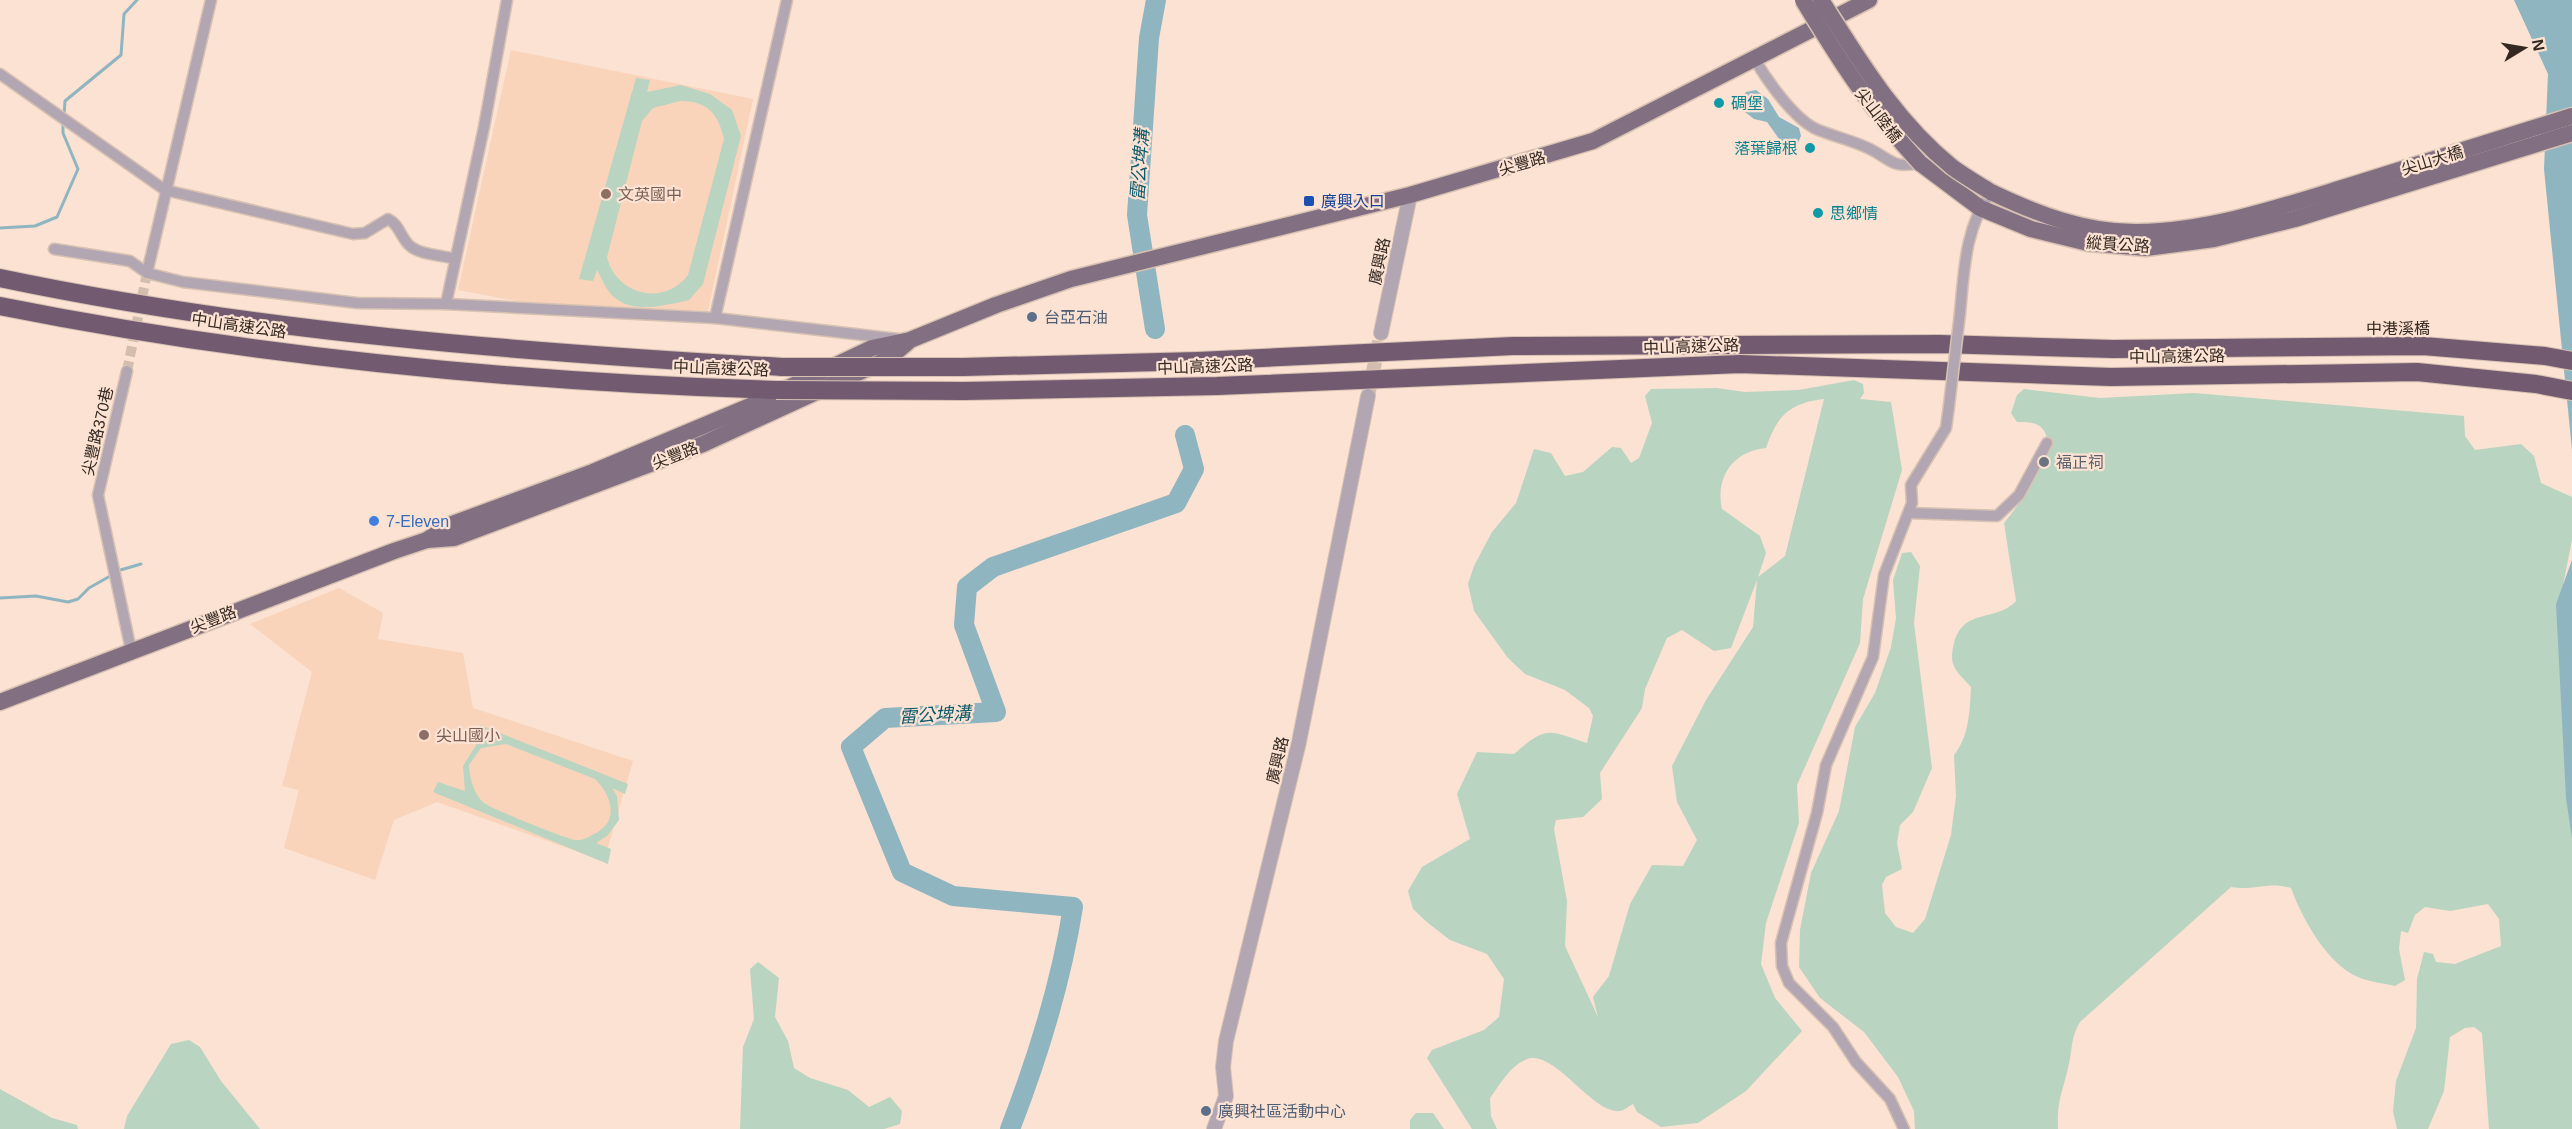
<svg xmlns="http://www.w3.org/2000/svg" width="2572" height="1129" font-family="Helvetica,'Noto Sans TC',sans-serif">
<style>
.built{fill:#f9d3ba}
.green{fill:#b9d4c1;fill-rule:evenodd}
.water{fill:#8fb5c1}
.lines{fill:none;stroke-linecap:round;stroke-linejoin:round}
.stream{stroke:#8fb5c1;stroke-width:3}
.river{stroke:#8fb5c1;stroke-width:20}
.minor-tunnel{stroke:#d3bdaf;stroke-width:10;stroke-dasharray:10 5;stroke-linecap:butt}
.tertiary-tunnel{stroke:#d3bdaf;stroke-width:14;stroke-dasharray:14 7;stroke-linecap:butt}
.minor-casing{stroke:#d7c1b2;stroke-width:13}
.tertiary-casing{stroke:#d7c1b2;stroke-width:16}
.primary-casing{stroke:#d7c1b2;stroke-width:19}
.motorway-casing{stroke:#d7c1b2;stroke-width:20}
.minor{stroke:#b1a6b1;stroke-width:10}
.tertiary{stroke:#b1a6b1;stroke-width:14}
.primary{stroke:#836f82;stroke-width:16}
.motorway{stroke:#725b71;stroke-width:18}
.minor-bridge-casing{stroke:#d7c1b2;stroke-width:13;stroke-linecap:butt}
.primary-bridge-casing{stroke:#d7c1b2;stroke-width:19;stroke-linecap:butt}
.motorway-bridge-casing{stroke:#d7c1b2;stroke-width:20;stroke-linecap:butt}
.minor-bridge{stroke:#b1a6b1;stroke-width:10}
.primary-bridge{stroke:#836f82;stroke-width:16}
.motorway-bridge{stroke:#725b71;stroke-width:18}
.culture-dot{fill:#0f9aa8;stroke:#fbe2d2;stroke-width:2}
.education-dot{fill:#8d6e63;stroke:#fbe2d2;stroke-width:2}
.transit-dot{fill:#1a4fb4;stroke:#fbe2d2;stroke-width:2}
.service-dot{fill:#5c6f8a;stroke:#fbe2d2;stroke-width:2}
.worship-dot{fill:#6b7280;stroke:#fbe2d2;stroke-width:2}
.shop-dot{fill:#3f7fe0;stroke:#fbe2d2;stroke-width:2}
.labels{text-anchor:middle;stroke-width:4.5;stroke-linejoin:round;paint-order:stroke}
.culture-label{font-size:16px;fill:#0d838f;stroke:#fbe2d2;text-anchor:start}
.street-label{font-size:16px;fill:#342821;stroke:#fbe2d2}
.education-label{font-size:16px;fill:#785e54;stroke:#fbe2d2;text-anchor:start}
.transit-label{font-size:16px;fill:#164399;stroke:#fbe2d2;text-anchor:start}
.service-label{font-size:16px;fill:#4e5e75;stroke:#fbe2d2;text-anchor:start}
.worship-label{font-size:16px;fill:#5b616d;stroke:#fbe2d2;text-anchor:start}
.shop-label{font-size:16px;fill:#366cbe;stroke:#fbe2d2;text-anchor:start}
.water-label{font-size:18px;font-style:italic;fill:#0c5a6c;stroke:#fbe2d2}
</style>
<rect width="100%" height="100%" fill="#fbe2d2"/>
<g class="built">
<path d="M 511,50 L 753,99 L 708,311 L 527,303 L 458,290 Z"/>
<path d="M 339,588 L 383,613 L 378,639 L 463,653 L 473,708 L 633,761 L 604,861 L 437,802 L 394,820 L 375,880 L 284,848 L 299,790 L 282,786 L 312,672 L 250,624 Z"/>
</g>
<g class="green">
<path d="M 636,78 L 650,80 L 647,92 L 681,85 L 710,94 L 732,110 L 741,136 L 703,284 L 689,300 C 667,305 634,314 615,298 C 607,292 602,279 597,270 L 593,281 L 579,279 ZM 680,101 C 707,101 718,113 724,139 L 688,275 C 664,307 616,295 607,257 L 642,121 L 653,108 Z"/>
<path d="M 1854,380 L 1863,384 L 1864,393 L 1860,399 L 1891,402 L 1902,470 L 1863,599 L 1860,643 L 1797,785 L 1799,823 L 1766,923 L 1761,964 L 1775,998 L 1802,1031 L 1746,1091 L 1698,1123 L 1661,1127 L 1637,1112 L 1633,1104 C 1629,1106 1625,1110 1620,1111 C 1592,1115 1553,1046 1525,1060 C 1509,1067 1500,1085 1490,1098 L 1491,1116 L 1497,1129 L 1472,1129 L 1427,1058 L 1432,1050 L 1484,1030 L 1499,1017 L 1504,979 L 1487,954 L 1450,940 L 1428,923 L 1413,909 L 1408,891 L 1422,867 L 1470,839 L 1457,794 L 1477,752 L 1514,754 C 1547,725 1548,730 1587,743 L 1593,716 L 1589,708 L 1565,690 L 1525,674 L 1508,658 L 1474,611 L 1468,584 L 1474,566 L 1492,532 L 1516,503 L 1534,449 L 1551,453 L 1565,476 L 1583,472 L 1612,447 L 1621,448 L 1631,463 L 1639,458 L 1652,423 L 1645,396 L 1651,389 L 1717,388 L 1745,392 L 1799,390 ZM 1824,399 L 1785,556 L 1758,577 L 1766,553 L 1760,536 L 1722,509 C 1715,477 1733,451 1766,448 C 1777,416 1789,403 1824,399 ZM 1757,580 L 1753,627 L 1706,700 L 1672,766 L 1677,802 L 1697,840 L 1683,866 L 1652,865 L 1630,904 L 1609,976 L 1593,997 L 1598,1017 L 1565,946 L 1567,901 L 1554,829 L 1556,820 L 1583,817 L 1602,799 L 1600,773 L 1642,708 L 1645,689 L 1667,638 L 1682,630 L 1714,651 L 1731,648 Z"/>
<path d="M 2024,389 L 2100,398 L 2194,393 L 2464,416 L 2465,436 L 2475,450 L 2521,444 L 2534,456 L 2541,483 L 2572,497 L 2572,540 L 2561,595 L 2572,821 L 2572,1129 L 2489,1129 L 2482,1033 L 2474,1027 L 2465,1028 L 2450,1037 L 2444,1091 L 2428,1129 L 2397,1129 L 2393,1111 L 2396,1081 L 2416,1028 L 2417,979 L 2424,952 L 2433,954 L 2436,962 L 2455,964 L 2501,946 L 2499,919 L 2488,904 L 2450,911 L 2425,907 L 2415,915 L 2408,933 L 2401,931 L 2399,949 L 2405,980 L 2395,986 C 2383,983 2369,982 2358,977 C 2327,964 2302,918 2291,888 C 2268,881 2255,891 2231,887 L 2080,1022 C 2070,1039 2073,1049 2068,1068 C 2062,1094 2057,1100 2058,1129 L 1915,1129 L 1914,1111 L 1898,1077 L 1864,1032 L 1820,998 L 1799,967 L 1800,930 L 1811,873 L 1839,811 L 1855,727 L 1875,693 L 1891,647 L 1896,618 L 1893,580 L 1902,553 L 1911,552 L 1920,566 L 1914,623 L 1932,768 L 1913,812 L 1900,825 L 1897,843 L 1902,869 L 1886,877 L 1882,885 L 1885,913 L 1896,927 L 1913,933 L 1925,919 L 1951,835 L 1956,796 L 1954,755 C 1969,737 1970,710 1971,687 C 1956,670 1948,667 1954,643 C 1964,607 1995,623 2016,601 L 2004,523 C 2017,507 2070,440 2036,424 C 2031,422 2022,422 2017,422 L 2011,413 L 2017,395 Z"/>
<path d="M 480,725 L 628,784 L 625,794 L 612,788 L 617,796 L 619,820 L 607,836 L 596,843 L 611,849 L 608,864 L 433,792 L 438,782 L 465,791 L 463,766 L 478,742 L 492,738 L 476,734 ZM 506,744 L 595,779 C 613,797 620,823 592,835 C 588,838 580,841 575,840 C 566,839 490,808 484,803 C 474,795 469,777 469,765 L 481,748 Z"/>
<path d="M 758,962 L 779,978 L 775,1017 L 788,1041 L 794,1068 L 810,1078 L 848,1090 L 869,1107 L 890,1097 L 902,1111 L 900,1124 L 884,1129 L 740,1129 L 743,1047 L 754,1019 L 750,969 Z"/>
<path d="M 189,1040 L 200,1047 L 221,1081 L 260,1129 L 124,1129 L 127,1116 L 171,1044 Z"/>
<path d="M 0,1089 L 52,1118 L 77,1125 L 78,1129 L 0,1129 Z"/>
<path d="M 1416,1113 L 1433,1113 L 1444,1129 L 1410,1129 L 1410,1120 Z"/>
</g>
<g class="water">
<path d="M 2514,0 L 2572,0 L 2572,450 L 2544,169 L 2548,74 Z"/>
<path d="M 1756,90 L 1768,99 L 1779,117 L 1799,128 L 1801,136 L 1797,145 L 1784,146 L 1767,122 L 1754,119 L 1745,112 L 1742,97 L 1746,92 Z"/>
<path d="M 2572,560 L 2572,839 L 2566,798 L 2556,604 Z"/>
</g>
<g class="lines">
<g class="stream">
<path d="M 64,116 L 65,101 L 121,55 L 124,14 L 137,0"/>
<path d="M 0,228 L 35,226 L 57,217 L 78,169 L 63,133 L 63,123"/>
<path d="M 117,571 L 141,564"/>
<path d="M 0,598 L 36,596 L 68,602 L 78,599 L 89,588 L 112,575"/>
</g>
<g class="river">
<path d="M 1155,329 L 1137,215 L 1149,38 L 1156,0"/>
<path d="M 1010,1129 C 1038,1057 1061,983 1073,907 L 953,896 L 902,872 L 851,747 L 885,718 L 996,712 L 964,625 L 967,587 L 993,567 L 1176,503 L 1194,469 L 1185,435"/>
</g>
<path class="minor-tunnel" d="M 127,371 L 147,273"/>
<path class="tertiary-tunnel" d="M 1368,396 L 1381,333"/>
<g class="minor-casing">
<g id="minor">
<path d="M 1754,58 C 1766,79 1792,116 1814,128 C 1831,136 1852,140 1870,149 C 1892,160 1892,169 1920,163"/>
<path d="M 0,74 L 165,190 L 353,234 L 365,233 L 388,219 C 399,224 400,236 409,245 C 419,255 442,255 455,259"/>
<path d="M 54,249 L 130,261 L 147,273 L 183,282 L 357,303 L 446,304 L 715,318 L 898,339"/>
<path d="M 147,273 L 211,0"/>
<path d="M 446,304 L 484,127 L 507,0"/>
<path d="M 1960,313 C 1964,271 1965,227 1991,192"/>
<path d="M 715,318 L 787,0"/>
<path d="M 127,371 L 98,495 L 131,650"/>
<path d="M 1909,513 L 1997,516 L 2019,495 L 2047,443"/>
<path d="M 1904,1129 L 1890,1099 L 1856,1062 L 1833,1027 L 1789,983 L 1782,966 L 1781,943 L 1817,813 L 1826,765 L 1873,657 L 1884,575 L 1912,503 L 1911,485 L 1946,428 L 1949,406"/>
</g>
</g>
<g class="tertiary-casing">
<g id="tertiary">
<path d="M 1381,333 L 1410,195"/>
<path d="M 1214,1129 L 1226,1096 L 1223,1067 L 1226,1041 L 1299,742 L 1368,396"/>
</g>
</g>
<g class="primary-casing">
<g id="primary">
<path d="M 1920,163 L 1980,208 L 2031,229 L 2088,243 L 2146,248 L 2214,239 L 2295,219 L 2572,133"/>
<path d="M 1991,192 C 2037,214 2086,233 2138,232 C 2212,231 2286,205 2355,184 C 2427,161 2500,139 2572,116"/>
<path d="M 427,540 L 447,526 L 593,472 L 748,407 L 872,348 L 910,340 L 996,305 L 1071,279 L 1410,195 L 1593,141 L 1869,0"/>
<path d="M 0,702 L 394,551 L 427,540 L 454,538 L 703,444 L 888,359 L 907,343"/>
</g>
</g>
<g class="motorway-casing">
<g id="motorway">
<path d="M 0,278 C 257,332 520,352 782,367"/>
<path d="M 0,306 C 255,357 516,382 776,390"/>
<path d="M 963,367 L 1198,361 L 1513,346 L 1940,344 L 2113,349 L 2423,346 L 2545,356 L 2572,361"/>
<path d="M 964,391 L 1217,386 L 1740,364 L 2111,377 L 2417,372 L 2536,384 L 2572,391"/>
</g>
</g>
<use href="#minor" class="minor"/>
<use href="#tertiary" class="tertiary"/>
<use href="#primary" class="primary"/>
<use href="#motorway" class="motorway"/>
<g class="minor-bridge-casing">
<path id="minor-bridge" d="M 1949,406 L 1960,313"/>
</g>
<g class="primary-bridge-casing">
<g id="primary-bridge">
<path d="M 1803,0 C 1838,58 1873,113 1920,163"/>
<path d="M 1821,0 C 1860,61 1895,121 1952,167 C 1964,176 1978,184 1991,192"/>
</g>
</g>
<g class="motorway-bridge-casing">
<g id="motorway-bridge">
<path d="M 782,367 L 963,367"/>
<path d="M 776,390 L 964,391"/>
</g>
</g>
<use href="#minor-bridge" class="minor-bridge"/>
<use href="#primary-bridge" class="primary-bridge"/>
<use href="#motorway-bridge" class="motorway-bridge"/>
</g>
<g class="culture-dot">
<circle cx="1719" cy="103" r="6"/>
<circle cx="1810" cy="148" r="6"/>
<circle cx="1818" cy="213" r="6"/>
</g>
<g class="education-dot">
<circle cx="606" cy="194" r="6"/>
<circle cx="424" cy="735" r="6"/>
</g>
<rect class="transit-dot" x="1303" y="195" width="12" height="12" rx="3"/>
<g class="service-dot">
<circle cx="1032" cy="317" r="6"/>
<circle cx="1206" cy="1111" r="6"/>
</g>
<circle class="worship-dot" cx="2044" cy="462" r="6"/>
<circle class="shop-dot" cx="374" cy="521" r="6"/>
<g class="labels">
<g class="culture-label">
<text x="1731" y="109">碉堡</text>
<text x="1798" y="154" text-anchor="end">落葉歸根</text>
<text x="1830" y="219">思鄉情</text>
</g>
<g class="street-label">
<text transform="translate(1879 115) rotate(52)" y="6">尖山陸橋</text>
<text transform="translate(2432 160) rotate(-17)" y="6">尖山大橋</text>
<text transform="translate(1522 163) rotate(-16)" y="6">尖豐路</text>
<text transform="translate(2118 244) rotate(4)" y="6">縱貫公路</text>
<text transform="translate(1379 261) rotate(-78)" y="6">廣興路</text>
<text transform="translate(239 325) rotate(8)" y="6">中山高速公路</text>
<text x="2398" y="334">中港溪橋</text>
<text transform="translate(1691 346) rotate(-2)" y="6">中山高速公路</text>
<text transform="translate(2177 356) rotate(-1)" y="6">中山高速公路</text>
<text transform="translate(1205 366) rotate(-2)" y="6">中山高速公路</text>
<text transform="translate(721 368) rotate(2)" y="6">中山高速公路</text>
<text transform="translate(97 431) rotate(-77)" y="6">尖豐路370巷</text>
<text transform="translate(675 455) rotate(-21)" y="6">尖豐路</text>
<text transform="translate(213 619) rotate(-21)" y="6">尖豐路</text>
<text transform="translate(1277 760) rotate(-77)" y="6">廣興路</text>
</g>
<g class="education-label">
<text x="618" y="200">文英國中</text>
<text x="436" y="741">尖山國小</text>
</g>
<g class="transit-label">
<text x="1321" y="207">廣興入口</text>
</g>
<g class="service-label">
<text x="1044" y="323">台亞石油</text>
<text x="1218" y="1117">廣興社區活動中心</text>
</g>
<g class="worship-label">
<text x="2056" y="468">福正祠</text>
</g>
<g class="shop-label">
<text x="386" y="527">7-Eleven</text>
</g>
<g class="water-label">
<text transform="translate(1140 165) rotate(-86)" y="6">雷公埤溝</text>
<text transform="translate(935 715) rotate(-3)" y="6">雷公埤溝</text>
</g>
</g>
<g transform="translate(2524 48) rotate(79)" stroke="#fbe2d2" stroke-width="4.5" paint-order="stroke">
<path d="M0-4.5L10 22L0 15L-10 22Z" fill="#342821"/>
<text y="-9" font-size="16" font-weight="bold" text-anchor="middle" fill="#342821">N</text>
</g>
</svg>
